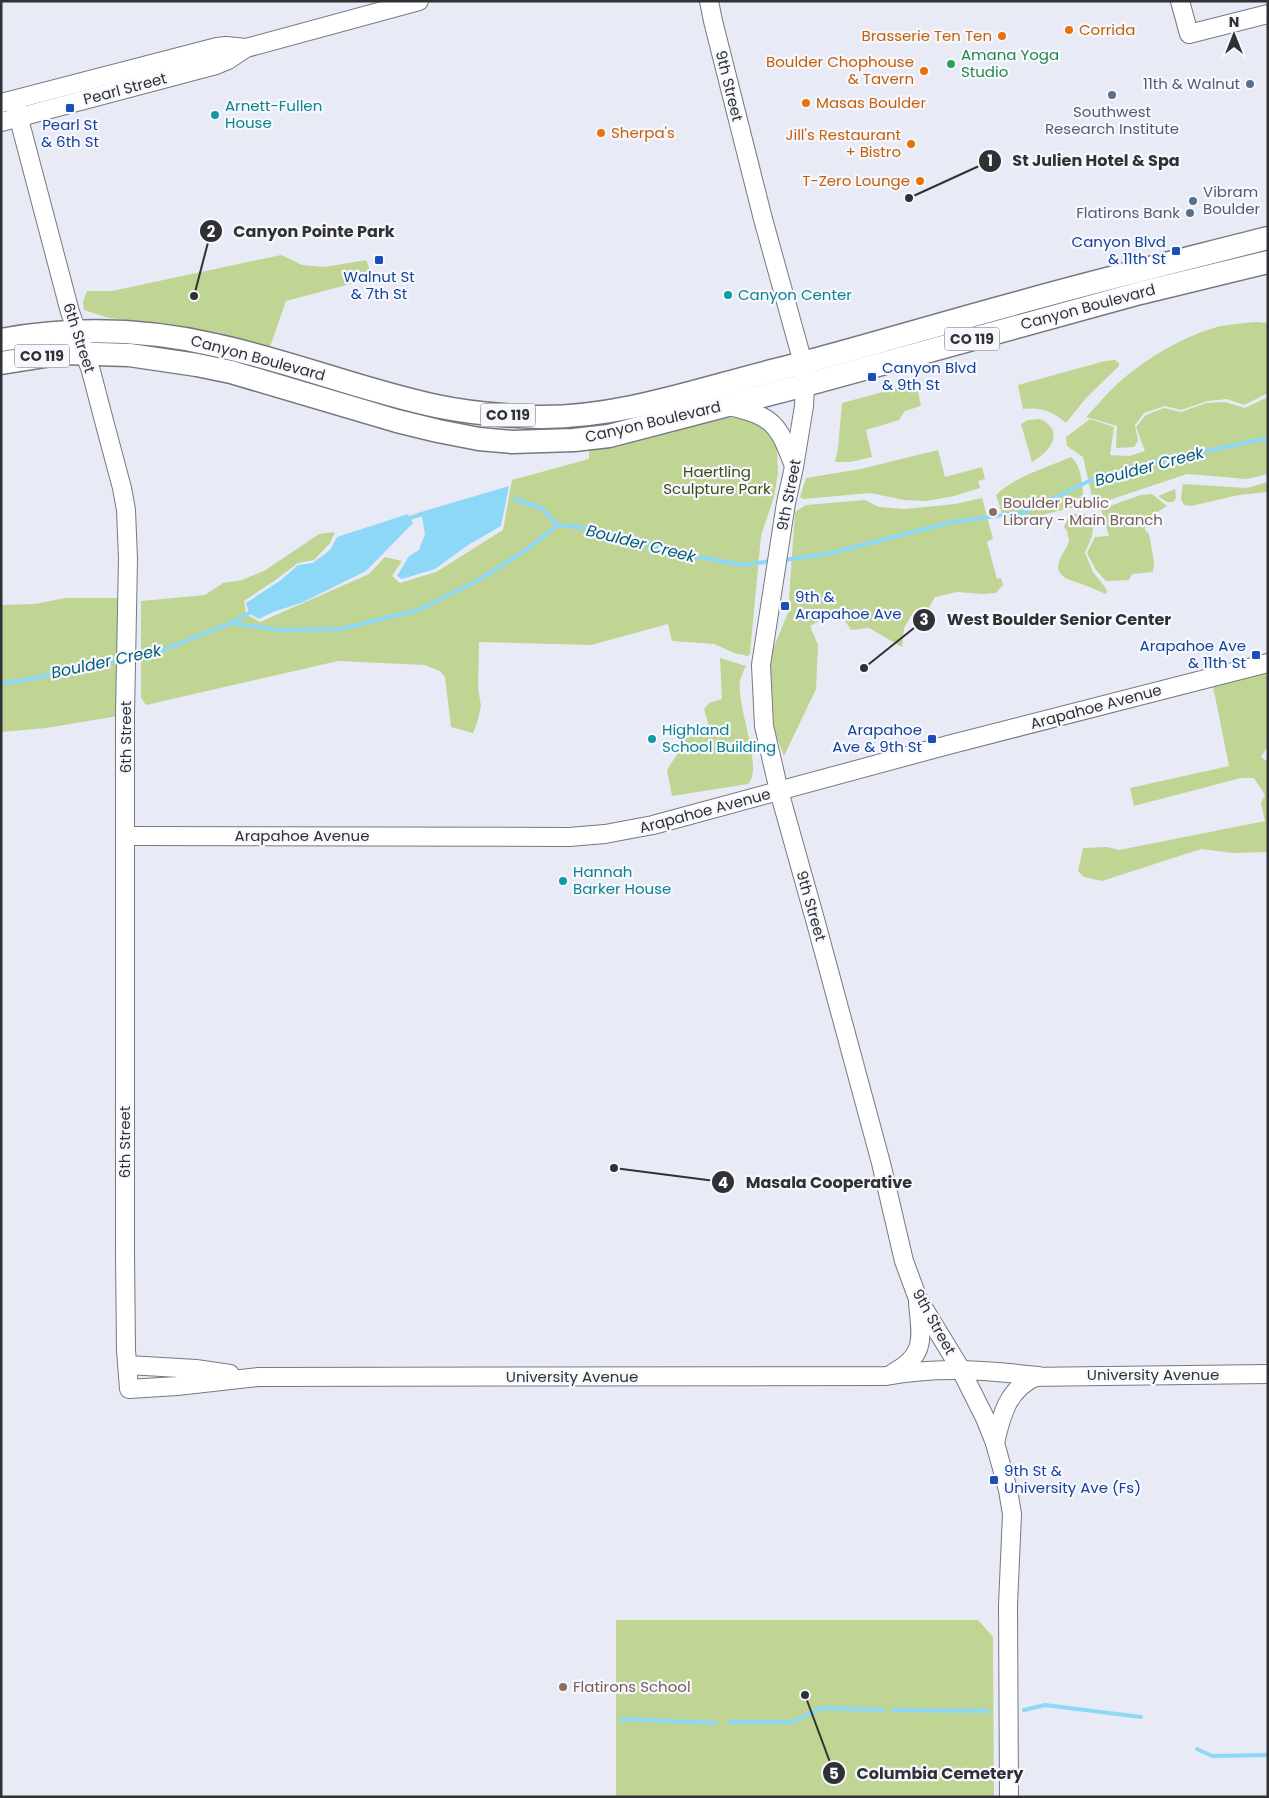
<svg xmlns="http://www.w3.org/2000/svg" width="1269" height="1798" font-family="Poppins,sans-serif">
<style>
.green{fill:#c0d493}
.water{fill:#8dd8f7}
.lines{fill:none;stroke-linecap:round;stroke-linejoin:round}
.stream{stroke:#8dd8f7;stroke-width:4}
.minor-casing{stroke:#767881;stroke-width:20}
.major-casing{stroke:#767881;stroke-width:25}
.minor{stroke:#fff;stroke-width:18}
.major{stroke:#fff;stroke-width:22}
.food-dot{fill:#e8710a;stroke:#f6f8fe;stroke-width:2}
.leisure-dot{fill:#2e9e5b;stroke:#f6f8fe;stroke-width:2}
.service-dot{fill:#5c6f8a;stroke:#f6f8fe;stroke-width:2}
.transit-dot{fill:#1a4fb4;stroke:#f6f8fe;stroke-width:2}
.culture-dot{fill:#0f9aa8;stroke:#f6f8fe;stroke-width:2}
.education-dot{fill:#8d6e63;stroke:#f6f8fe;stroke-width:2}
.labels{text-anchor:middle;stroke-width:4.5;stroke-linejoin:round;paint-order:stroke}
.shield{fill:#f6f8fe;stroke:#6b6d71;stroke-width:1}
.shield-label{font-size:14px;font-weight:bold;fill:#303135}
.food-label{font-size:15px;fill:#c56008;stroke:#f6f8fe;text-anchor:end}
.leisure-label{font-size:15px;fill:#27864d;stroke:#f6f8fe;text-anchor:start}
.service-label{font-size:15px;fill:#4e5e75;stroke:#f6f8fe;text-anchor:end}
.street-label{font-size:15px;fill:#303135;stroke:#f6f8fe}
.culture-label{font-size:15px;fill:#0d838f;stroke:#f6f8fe;text-anchor:start}
.transit-label{font-size:15px;fill:#164399;stroke:#f6f8fe;text-anchor:end}
.park-label{font-size:15px;fill:#3e4c12;stroke:#f6f8fe}
.education-label{font-size:15px;fill:#785e54;stroke:#f6f8fe;text-anchor:start}
.water-label{font-size:16px;font-style:italic;fill:#055b75;stroke:#f6f8fe}
.leader{fill:none;stroke:#303135;stroke-width:2}
.callout-dot{fill:#303135;stroke:#f6f8fe;stroke-width:2}
.mark-label{font-size:15px;text-anchor:middle;font-weight:bold;fill:#fff}
.callout-label{font-size:16px;text-anchor:middle;font-weight:bold;fill:#303135;stroke:#f6f8fe;stroke-width:4.5;stroke-linejoin:round;paint-order:stroke}
</style>
<rect width="100%" height="100%" fill="#e8ebf5"/>
<g class="green">
<path d="M 281,255 L 302,265 L 324,267 L 366,260 L 373,278 L 286,301 L 270,347 L 221,333 L 165,324 L 109,318 L 84,310 L 83,302 L 87,291 L 112,291 Z"/>
<path d="M 1256,322 L 1268,323 L 1268,393 L 1244,405 L 1227,399 L 1208,401 L 1181,410 L 1165,406 L 1144,413 L 1135,425 L 1138,441 L 1134,447 L 1116,448 L 1117,426 L 1086,417 C 1099,404 1110,389 1124,378 C 1152,355 1186,335 1221,326 C 1232,324 1244,323 1256,322 Z"/>
<path d="M 1115,360 L 1119,363 L 1119,366 L 1086,398 L 1066,423 C 1053,411 1040,407 1023,409 L 1018,385 L 1105,361 Z"/>
<path d="M 916,383 L 921,406 L 905,411 L 899,420 L 866,430 L 872,457 L 850,462 L 835,462 L 838,448 L 842,403 Z"/>
<path d="M 1268,397 L 1268,474 L 1247,479 L 1187,474 L 1094,505 L 1083,457 L 1067,446 L 1066,437 L 1090,419 L 1114,427 L 1110,455 L 1129,456 L 1145,451 L 1136,427 L 1146,415 L 1164,408 L 1181,412 L 1206,403 L 1225,402 L 1245,408 Z"/>
<path d="M 738,416 L 759,418 L 777,446 L 778,473 L 774,497 L 761,536 L 750,653 L 748,656 L 734,653 L 714,644 L 672,641 L 668,624 L 591,645 L 479,642 L 478,688 L 481,706 L 477,723 L 473,733 L 451,727 L 445,677 L 440,671 L 424,665 L 338,661 L 146,705 L 141,698 L 141,601 L 205,595 L 223,583 L 242,580 L 264,571 L 319,534 L 335,532 L 330,543 L 314,560 L 298,563 L 274,581 L 244,601 L 246,614 L 260,622 L 369,574 L 385,557 L 402,561 L 392,576 L 400,583 L 436,572 L 503,530 L 512,480 L 589,459 L 589,447 Z"/>
<path d="M 1040,419 C 1066,431 1050,452 1032,462 L 1021,424 L 1028,420 Z"/>
<path d="M 938,450 L 945,477 L 982,467 L 985,479 L 978,481 L 980,488 L 954,496 L 926,501 L 904,500 L 870,493 L 803,499 L 800,497 L 806,478 L 861,469 Z"/>
<path d="M 1071,457 C 1082,465 1082,486 1084,499 L 1074,507 L 1046,514 L 1026,522 L 1015,524 L 1005,523 L 996,495 C 1014,477 1048,467 1071,457 Z"/>
<path d="M 1268,482 L 1268,492 L 1239,495 L 1191,506 L 1184,505 L 1181,499 L 1183,484 L 1247,488 Z"/>
<path d="M 1175,489 L 1176,498 L 1173,502 L 1167,502 L 1158,496 Z"/>
<path d="M 1152,494 L 1167,506 L 1151,516 L 1146,520 L 1145,525 L 1145,530 L 1149,534 L 1154,562 L 1153,572 L 1132,574 L 1129,580 L 1106,581 L 1096,570 L 1087,553 L 1095,537 L 1109,536 L 1101,509 L 1141,495 Z"/>
<path d="M 982,498 L 993,539 L 987,542 L 997,579 L 1001,578 L 1003,585 L 996,593 L 983,594 L 957,592 L 935,597 L 927,611 L 911,616 L 904,628 L 902,647 L 869,628 L 851,630 L 838,611 L 810,626 L 818,645 L 816,689 L 784,756 L 774,730 L 771,675 L 771,654 L 788,613 L 795,512 L 806,505 L 865,500 L 879,507 L 905,509 L 955,504 Z"/>
<path d="M 1075,514 L 1085,514 C 1099,528 1091,538 1085,553 L 1093,572 L 1107,590 L 1106,594 C 1099,591 1092,588 1084,585 C 1074,581 1054,578 1059,562 C 1061,555 1067,548 1069,541 L 1067,531 L 1064,527 L 1067,520 Z"/>
<path d="M 65,598 L 118,598 L 118,716 L 46,728 L 1,732 L 1,605 L 35,604 Z"/>
<path d="M 720,658 L 746,666 C 744,670 741,676 740,681 C 736,705 764,769 748,784 L 672,796 L 667,770 L 683,745 L 681,728 L 684,724 L 696,727 L 709,727 L 704,709 L 709,703 L 722,699 Z"/>
<path d="M 1268,673 L 1268,746 L 1261,757 L 1268,762 L 1268,852 L 1232,853 L 1201,849 L 1102,881 L 1084,877 L 1078,871 L 1083,848 L 1107,847 L 1119,850 L 1265,821 L 1261,803 L 1265,795 L 1254,778 L 1241,778 L 1134,806 L 1130,788 L 1229,766 L 1213,686 Z"/>
<path d="M 616,1620 L 978,1620 L 993,1637 L 994,1797 L 616,1797 Z"/>
</g>
<g class="water">
<path d="M 509,486 L 501,526 L 468,545 L 435,569 L 402,579 L 397,576 L 409,556 L 419,550 L 425,534 L 422,517 L 418,515 L 421,512 Z"/>
<path d="M 408,514 L 413,523 L 366,571 L 301,603 L 273,612 L 259,619 L 249,613 L 246,603 L 281,580 L 298,565 L 313,563 L 330,550 L 337,537 Z"/>
</g>
<g class="lines">
<g class="stream">
<path d="M 515,499 L 541,508 L 558,525"/>
<path d="M 407,519 L 422,514"/>
<path d="M 783,560 L 827,554 L 952,522 L 1025,512 L 1091,480 L 1158,461 L 1268,438"/>
<path d="M 231,623 L 253,611"/>
<path d="M 131,657 L 158,652 L 231,623 L 280,630 L 341,629 L 418,610 L 477,581 L 526,550 L 558,525 L 601,530 L 681,554 L 744,565 L 771,561"/>
<path d="M 1,683 L 16,682 L 122,659"/>
<path d="M 893,1710 L 988,1711"/>
<path d="M 1024,1710 L 1045,1705 L 1141,1717"/>
<path d="M 621,1719 L 716,1723"/>
<path d="M 729,1722 L 792,1722 L 822,1708 L 883,1710"/>
<path d="M 1197,1749 L 1212,1756 L 1268,1755"/>
</g>
<g class="minor-casing">
<g id="minor">
<path d="M 709,1 L 713,21 L 763,219 L 803,363 L 805,385 L 804,406 L 794,467 L 786,503 L 761,665 L 764,726 L 779,791 L 816,923 L 881,1163 L 904,1261 L 918,1299 L 960,1368 L 985,1418 L 995,1443 L 1008,1490 L 1012,1514 L 1008,1605 L 1009,1797"/>
<path d="M 1180,1 L 1189,34 L 1268,14"/>
<path d="M 14,100 L 70,312 L 91,371 L 103,417 L 122,488 L 126,510 L 128,559 L 125,714 L 125,1253 L 126,1350 L 129,1389 L 177,1386 L 258,1377 L 886,1376 C 939,1366 984,1370 1038,1376"/>
<path d="M 1,103 L 217,47 L 226,46 L 246,48"/>
<path d="M 1,122 L 216,65 L 228,60 L 246,48 L 419,1"/>
<path d="M 728,406 C 774,416 778,424 794,466"/>
<path d="M 125,836 L 569,837 L 605,834 L 653,825 L 948,745 L 1268,663"/>
<path d="M 128,1365 L 196,1369 L 230,1374"/>
<path d="M 893,1373 C 927,1355 921,1337 918,1303"/>
<path d="M 1026,1377 L 1268,1374"/>
<path d="M 995,1443 C 1001,1416 1008,1387 1038,1376"/>
</g>
</g>
<g class="major-casing">
<g id="major">
<path d="M 1,340 C 72,327 145,329 215,345 C 290,361 361,390 436,406 C 469,413 505,416 539,417 C 620,418 699,389 776,370 C 858,349 939,324 1021,302 C 1103,279 1186,259 1268,238"/>
<path d="M 1,363 L 64,353 L 129,355 L 197,365 L 231,372 L 397,421 L 438,431 L 479,439 L 512,442 L 574,440 L 609,436 L 805,385 L 1140,293 L 1268,262"/>
</g>
</g>
<use href="#minor" class="minor"/>
<use href="#major" class="major"/>
</g>
<g class="food-dot">
<circle cx="1069" cy="30" r="5"/>
<circle cx="1002" cy="36" r="5"/>
<circle cx="924" cy="71" r="5"/>
<circle cx="806" cy="103" r="5"/>
<circle cx="601" cy="133" r="5"/>
<circle cx="911" cy="144" r="5"/>
<circle cx="920" cy="181" r="5"/>
</g>
<circle class="leisure-dot" cx="951" cy="64" r="5"/>
<g class="service-dot">
<circle cx="1250" cy="84" r="5"/>
<circle cx="1112" cy="95" r="5"/>
<circle cx="1193" cy="201" r="5"/>
<circle cx="1190" cy="213" r="5"/>
</g>
<g class="transit-dot">
<rect x="65" y="103" width="10" height="10" rx="2.5"/>
<rect x="1171" y="246" width="10" height="10" rx="2.5"/>
<rect x="374" y="255" width="10" height="10" rx="2.5"/>
<rect x="867" y="372" width="10" height="10" rx="2.5"/>
<rect x="780" y="601" width="10" height="10" rx="2.5"/>
<rect x="1251" y="650" width="10" height="10" rx="2.5"/>
<rect x="927" y="734" width="10" height="10" rx="2.5"/>
<rect x="989" y="1475" width="10" height="10" rx="2.5"/>
</g>
<g class="culture-dot">
<circle cx="215" cy="115" r="5"/>
<circle cx="728" cy="295" r="5"/>
<circle cx="652" cy="739" r="5"/>
<circle cx="563" cy="881" r="5"/>
</g>
<g class="education-dot">
<circle cx="993" cy="512" r="5"/>
<circle cx="563" cy="1687" r="5"/>
</g>
<g class="labels">
<g class="shield">
<rect x="944.5" y="327.5" width="55" height="23" rx="4"/>
<rect x="14.5" y="344.5" width="55" height="23" rx="4"/>
<rect x="480.5" y="403.5" width="55" height="23" rx="4"/>
</g>
<g class="shield-label">
<text x="972" y="344">CO 119</text>
<text x="42" y="361">CO 119</text>
<text x="508" y="420">CO 119</text>
</g>
<g class="food-label">
<text x="1079" y="35" text-anchor="start">Corrida</text>
<text x="992" y="41">Brasserie Ten Ten</text>
<text x="914" y="67">Boulder Chophouse<tspan x="914" dy="17">&amp; Tavern</tspan></text>
<text x="816" y="108" text-anchor="start">Masas Boulder</text>
<text x="611" y="138" text-anchor="start">Sherpa's</text>
<text x="901" y="140">Jill's Restaurant<tspan x="901" dy="17">+ Bistro</tspan></text>
<text x="910" y="186">T-Zero Lounge</text>
</g>
<g class="leisure-label">
<text x="961" y="60">Amana Yoga<tspan x="961" dy="17">Studio</tspan></text>
</g>
<g class="service-label">
<text x="1240" y="89">11th &amp; Walnut</text>
<text x="1112" y="117" text-anchor="middle">Southwest<tspan x="1112" dy="17">Research Institute</tspan></text>
<text x="1203" y="197" text-anchor="start">Vibram<tspan x="1203" dy="17">Boulder</tspan></text>
<text x="1180" y="218">Flatirons Bank</text>
</g>
<g class="street-label">
<text transform="translate(729 86) rotate(76)" y="5">9th Street</text>
<text transform="translate(125 89) rotate(-15)" y="5">Pearl Street</text>
<text transform="translate(1088 307) rotate(-15)" y="5">Canyon Boulevard</text>
<text transform="translate(79 338) rotate(72)" y="5">6th Street</text>
<text transform="translate(258 358) rotate(15)" y="5">Canyon Boulevard</text>
<text transform="translate(653 422) rotate(-13)" y="5">Canyon Boulevard</text>
<text transform="translate(789 495) rotate(-79)" y="5">9th Street</text>
<text transform="translate(1096 707) rotate(-15)" y="5">Arapahoe Avenue</text>
<text transform="translate(126 737) rotate(-90)" y="5">6th Street</text>
<text transform="translate(705 811) rotate(-15)" y="5">Arapahoe Avenue</text>
<text x="302" y="841">Arapahoe Avenue</text>
<text transform="translate(811 906) rotate(74)" y="5">9th Street</text>
<text transform="translate(125 1142) rotate(-90)" y="5">6th Street</text>
<text transform="translate(934 1322) rotate(61)" y="5">9th Street</text>
<text x="1153" y="1380">University Avenue</text>
<text x="572" y="1382">University Avenue</text>
</g>
<g class="culture-label">
<text x="225" y="111">Arnett-Fullen<tspan x="225" dy="17">House</tspan></text>
<text x="738" y="300">Canyon Center</text>
<text x="662" y="735">Highland<tspan x="662" dy="17">School Building</tspan></text>
<text x="573" y="877">Hannah<tspan x="573" dy="17">Barker House</tspan></text>
</g>
<g class="transit-label">
<text x="70" y="130" text-anchor="middle">Pearl St<tspan x="70" dy="17">&amp; 6th St</tspan></text>
<text x="1166" y="247">Canyon Blvd<tspan x="1166" dy="17">&amp; 11th St</tspan></text>
<text x="379" y="282" text-anchor="middle">Walnut St<tspan x="379" dy="17">&amp; 7th St</tspan></text>
<text x="882" y="373" text-anchor="start">Canyon Blvd<tspan x="882" dy="17">&amp; 9th St</tspan></text>
<text x="795" y="602" text-anchor="start">9th &amp;<tspan x="795" dy="17">Arapahoe Ave</tspan></text>
<text x="1246" y="651">Arapahoe Ave<tspan x="1246" dy="17">&amp; 11th St</tspan></text>
<text x="922" y="735">Arapahoe<tspan x="922" dy="17">Ave &amp; 9th St</tspan></text>
<text x="1004" y="1476" text-anchor="start">9th St &amp;<tspan x="1004" dy="17">University Ave (Fs)</tspan></text>
</g>
<g class="park-label">
<text x="717" y="477">Haertling<tspan x="717" dy="17">Sculpture Park</tspan></text>
</g>
<g class="education-label">
<text x="1003" y="508">Boulder Public<tspan x="1003" dy="17">Library - Main Branch</tspan></text>
<text x="573" y="1692">Flatirons School</text>
</g>
<g class="water-label">
<text transform="translate(1149 466) rotate(-15)" y="6">Boulder Creek</text>
<text transform="translate(641 543) rotate(14)" y="6">Boulder Creek</text>
<text transform="translate(106 661) rotate(-12)" y="6">Boulder Creek</text>
</g>
</g>
<path class="leader" d="M909 198L990 161M194 296L211 231M864 668L924 620M614 1168L723 1182M805 1695L834 1773"/>
<g class="callout-dot">
<circle cx="909" cy="198" r="5"/>
<circle cx="194" cy="296" r="5"/>
<circle cx="864" cy="668" r="5"/>
<circle cx="614" cy="1168" r="5"/>
<circle cx="805" cy="1695" r="5"/>
<circle cx="990" cy="161" r="12"/>
<circle cx="211" cy="231" r="12"/>
<circle cx="924" cy="620" r="12"/>
<circle cx="723" cy="1182" r="12"/>
<circle cx="834" cy="1773" r="12"/>
</g>
<g class="mark-label">
<text x="990" y="166">1</text>
<text x="211" y="237">2</text>
<text x="924" y="625">3</text>
<text x="723" y="1188">4</text>
<text x="834" y="1779">5</text>
</g>
<g class="callout-label">
<text x="1096" y="166">St Julien Hotel &amp; Spa</text>
<text x="314" y="237">Canyon Pointe Park</text>
<text x="1059" y="625">West Boulder Senior Center</text>
<text x="829" y="1188">Masala Cooperative</text>
<text x="940" y="1779">Columbia Cemetery</text>
</g>
<rect width="1269" height="1798" fill="none" stroke="#303135" stroke-width="5"/>
<g transform="translate(1234 35)" stroke="#f6f8fe" stroke-width="4" paint-order="stroke">
<path d="M0-4L9 19L0 12L-9 19Z" fill="#303135"/>
<text y="-8" font-size="14" font-weight="bold" text-anchor="middle" fill="#303135">N</text>
</g>
</svg>
